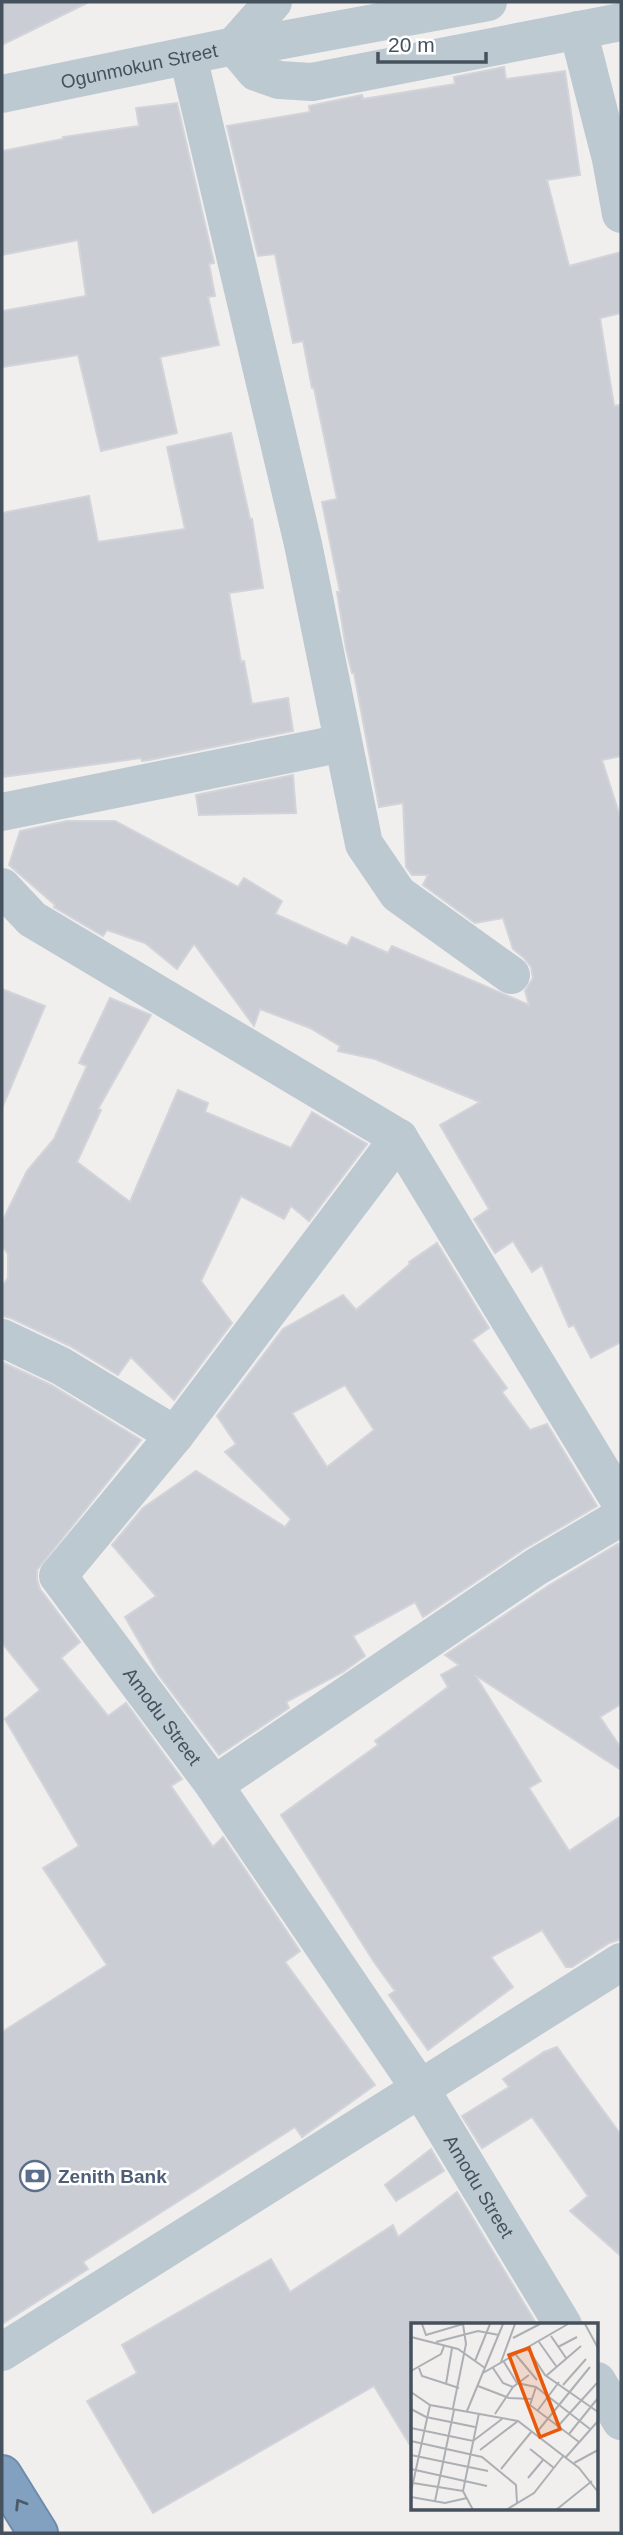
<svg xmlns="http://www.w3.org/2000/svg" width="623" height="2535" font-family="Helvetica,sans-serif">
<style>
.building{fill:#cacdd3;stroke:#d2d4da;stroke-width:2;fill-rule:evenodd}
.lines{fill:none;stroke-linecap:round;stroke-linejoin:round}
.highway-casing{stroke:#6e8cac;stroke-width:42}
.minor{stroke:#bdc9d1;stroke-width:38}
.highway{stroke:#82a1c0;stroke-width:38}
.oneway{stroke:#4b5a67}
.labels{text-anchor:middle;stroke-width:5;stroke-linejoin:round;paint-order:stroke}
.street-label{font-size:19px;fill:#45525d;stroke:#fff}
.service-label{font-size:19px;font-weight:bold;fill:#4e5e75;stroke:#fff;text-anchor:start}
.inset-road{fill:none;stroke:#acb0b4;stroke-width:2}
.view{fill:#e8590c;fill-opacity:0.15;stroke:#e8590c;stroke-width:3.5}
.inset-edge{fill:none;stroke:#45525d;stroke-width:3.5}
</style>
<rect width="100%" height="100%" fill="#f1eeee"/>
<g class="building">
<path d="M 2,2 L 89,2 L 2,45 Z"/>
<path d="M 504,67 L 506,79 L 565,71 L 580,175 L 547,180 L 569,266 L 621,252 L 621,313 L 600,318 L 614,406 L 621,405 L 621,756 L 602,760 L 621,820 L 621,1342 L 591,1358 L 574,1325 L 569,1327 L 542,1265 L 532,1272 L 513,1241 L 495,1253 L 474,1219 L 489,1209 L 440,1125 L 480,1102 L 375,1059 L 338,1051 L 340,1046 L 310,1028 L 260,1009 L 254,1026 L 194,944 L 177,969 L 145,943 L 107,930 L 103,936 L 54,907 L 55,905 L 9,865 L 20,831 L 67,821 L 115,821 L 238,887 L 244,878 L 282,901 L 275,914 L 347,946 L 352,937 L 388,953 L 392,946 L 529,1005 L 525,991 L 533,978 L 531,967 L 524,958 L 513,949 L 503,918 L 475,923 L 423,885 L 428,875 L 412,875 L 406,867 L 403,803 L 379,807 L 354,673 L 352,673 L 346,648 L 337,592 L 340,592 L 322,502 L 337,499 L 314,388 L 312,388 L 303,341 L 293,343 L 275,254 L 258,256 L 227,126 L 310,112 L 309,106 L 362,95 L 363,99 L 455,84 L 454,77 Z"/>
<path d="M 177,103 L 214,263 L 209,264 L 215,296 L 208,297 L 219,345 L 160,357 L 177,433 L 101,451 L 78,355 L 2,367 L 2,311 L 86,296 L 78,240 L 2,255 L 2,151 L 63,139 L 63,137 L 139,126 L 136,108 Z"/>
<path d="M 231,433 L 250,519 L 252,519 L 263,588 L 229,593 L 241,662 L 244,661 L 252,704 L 288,698 L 293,731 L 149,760 L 142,761 L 141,758 L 2,777 L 2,513 L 89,496 L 98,542 L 185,529 L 167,447 Z"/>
<path d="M 293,775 L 296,813 L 199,815 L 196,795 Z"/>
<path d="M 2,989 L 45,1006 L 2,1108 Z"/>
<path d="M 110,998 L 151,1015 L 98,1109 L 101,1110 L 77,1162 L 130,1202 L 178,1090 L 208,1103 L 205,1112 L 291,1148 L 312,1112 L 367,1144 L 309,1221 L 291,1206 L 284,1219 L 241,1196 L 201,1281 L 232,1323 L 174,1400 L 131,1357 L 118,1375 L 70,1346 L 11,1318 L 2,1316 L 2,1286 L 8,1278 L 8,1254 L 2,1246 L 2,1222 L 27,1171 L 54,1139 L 87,1066 L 79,1063 Z"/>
<path d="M 437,1243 L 489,1328 L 472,1340 L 507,1388 L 502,1392 L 530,1430 L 547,1424 L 597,1506 L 524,1549 L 423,1617 L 415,1602 L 353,1636 L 365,1656 L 343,1672 L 286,1702 L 289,1708 L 219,1755 L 158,1674 L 125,1617 L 156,1596 L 112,1545 L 143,1508 L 196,1471 L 285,1527 L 291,1519 L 225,1452 L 236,1444 L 217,1416 L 283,1329 L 343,1295 L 356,1310 L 410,1264 L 409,1262 ZM 345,1385 L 374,1430 L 327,1467 L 292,1413 Z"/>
<path d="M 2,1362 L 51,1385 L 141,1440 L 37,1570 L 37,1580 L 40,1589 L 80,1642 L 61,1658 L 108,1716 L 126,1703 L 182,1779 L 171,1786 L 213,1847 L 223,1837 L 300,1951 L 285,1962 L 375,2085 L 302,2137 L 295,2127 L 83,2262 L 88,2269 L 2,2324 L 2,2032 L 107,1965 L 43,1868 L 79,1846 L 5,1719 L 40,1690 L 2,1643 Z"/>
<path d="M 618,1544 L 621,1550 L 621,1704 L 600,1717 L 621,1748 L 621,1770 L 475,1675 L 541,1781 L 529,1788 L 569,1851 L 621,1816 L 621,1939 L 609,1943 L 572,1967 L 566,1967 L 542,1930 L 491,1957 L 513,1987 L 428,2050 L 389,1995 L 395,1991 L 374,1962 L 281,1815 L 378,1745 L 375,1741 L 448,1687 L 441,1675 L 459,1665 L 445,1655 L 548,1586 Z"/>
<path d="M 557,2047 L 621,2135 L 621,2256 L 570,2211 L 588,2196 L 532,2117 L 482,2148 L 462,2116 L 509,2087 L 503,2079 L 544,2052 Z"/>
<path d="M 431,2149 L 444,2171 L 396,2201 L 385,2185 Z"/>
<path d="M 457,2192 L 537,2325 L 413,2325 L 413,2450 L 374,2386 L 153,2513 L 87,2401 L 137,2373 L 122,2345 L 271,2259 L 290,2292 L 393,2225 L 398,2237 Z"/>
</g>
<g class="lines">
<g class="highway-casing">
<path id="highway" d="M 2,2475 L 38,2533"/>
</g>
<g class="minor">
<path d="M 273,2 L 234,46 L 256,72 L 279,80 L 312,82 L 621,22"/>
<path d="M 578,30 L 611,159 L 621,214"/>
<path d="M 188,56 L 303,544 L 364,844 L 398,894 L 511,975"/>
<path id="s1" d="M 2,94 L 234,46 L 277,41 L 488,2"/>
<path d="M 2,812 L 343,743"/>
<path d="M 2,887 L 32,919 L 399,1138 L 621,1503"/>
<path id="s2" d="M 399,1138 L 175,1435 L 58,1576 L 214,1785 L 421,2090 L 563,2325"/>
<path d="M 2,1338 L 61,1366 L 175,1435"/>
<path d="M 214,1785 L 536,1567 L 621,1517"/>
<path d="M 2,2352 L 621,1962"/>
<path d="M 597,2381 L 621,2421"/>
</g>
<use href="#highway" class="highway"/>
</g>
<defs><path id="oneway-chevron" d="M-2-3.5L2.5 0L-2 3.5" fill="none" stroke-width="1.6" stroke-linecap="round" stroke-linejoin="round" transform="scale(1.75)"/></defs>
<use class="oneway" href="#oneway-chevron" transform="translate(20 2504) rotate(-122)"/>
<defs>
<g id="bank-ring" transform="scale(1.575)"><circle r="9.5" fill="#fff" stroke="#5c6f8a" stroke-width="1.5"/><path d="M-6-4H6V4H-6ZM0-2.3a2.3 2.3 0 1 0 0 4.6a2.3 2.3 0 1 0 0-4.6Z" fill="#5c6f8a"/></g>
</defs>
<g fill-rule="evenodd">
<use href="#bank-ring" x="35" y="2176"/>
</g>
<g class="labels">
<g class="street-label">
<text dy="7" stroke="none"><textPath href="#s1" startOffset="140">Ogunmokun Street</textPath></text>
<text dy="7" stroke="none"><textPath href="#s2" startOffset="730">Amodu Street</textPath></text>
<text dy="7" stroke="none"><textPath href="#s2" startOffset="1297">Amodu Street</textPath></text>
</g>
<g class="service-label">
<text x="58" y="2183">Zenith Bank</text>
</g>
</g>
<g transform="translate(411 2323)">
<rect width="187" height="187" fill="#f1eeee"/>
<path class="inset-road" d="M 11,1 L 15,12 L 52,1M 174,1 L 187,25M 140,13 L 155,35M 0,14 L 47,26 L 74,45M 102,15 L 129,1M 25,19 L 67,8 L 88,12M 128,19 L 145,43M 147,24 L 166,14M 117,26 L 134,52 L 187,89M 105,32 L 126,57M 64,38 L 79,1M 90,39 L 104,1M 93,39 L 106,60 L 125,64 L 179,106M 8,45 L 11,53 L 48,65M 82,45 L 92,60 L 102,64M 0,48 L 30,31 L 33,23M 72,50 L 157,1M 135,53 L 170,23M 35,61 L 41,25M 152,62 L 175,36M 67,63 L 98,75 L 121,76M 125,64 L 119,82 L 168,119M 0,69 L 19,82 L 107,98 L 168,145 L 187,169M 42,85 L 55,21 L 52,1M 0,86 L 15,94 L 64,104M 127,87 L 148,59M 56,88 L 92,1M 84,91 L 102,64 L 118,52M 148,102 L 186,60M 0,105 L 62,118 L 91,96M 126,109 L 179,44M 158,111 L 187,75M 0,118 L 71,134 L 105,162 L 106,180M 119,126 L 143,145M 69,127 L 107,98M 0,132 L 77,148M 155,134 L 187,98M 163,140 L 187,127M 0,146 L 76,163M 90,146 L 121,108M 117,155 L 132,137M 2,160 L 52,168M 0,169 L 19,82M 0,174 L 34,180 L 56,175M 24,178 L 43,87M 62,187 L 52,168 L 68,90M 95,187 L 123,170 L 153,132M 145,187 L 181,158"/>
<path class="view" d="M 118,25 L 149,106 L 129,114 L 98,32 Z"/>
<rect width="187" height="187" class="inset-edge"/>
</g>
<rect width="623" height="2535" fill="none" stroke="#45525d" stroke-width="7"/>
<path d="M378 52v10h108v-10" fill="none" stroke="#45525d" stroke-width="3.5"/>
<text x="388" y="52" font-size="21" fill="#45525d" stroke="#ffffff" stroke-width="5" paint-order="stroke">20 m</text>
</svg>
